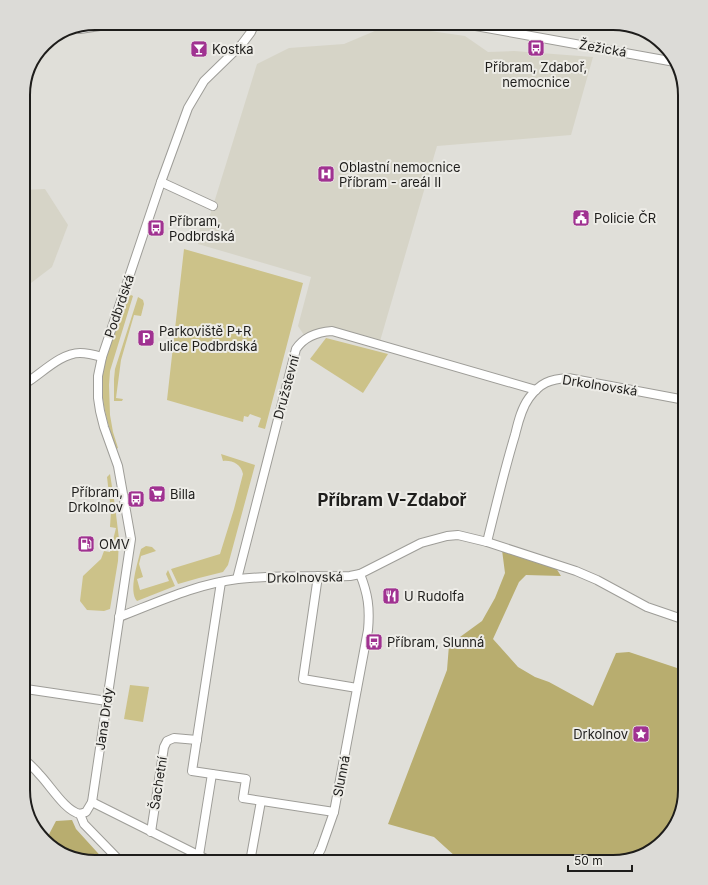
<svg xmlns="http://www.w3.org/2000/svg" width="708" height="885" font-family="Inter,sans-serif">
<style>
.built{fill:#d6d4c7}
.green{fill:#ccc289}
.forest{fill:#b8ad6f}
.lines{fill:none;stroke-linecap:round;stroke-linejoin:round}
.minor-casing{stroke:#9e9d98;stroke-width:10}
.minor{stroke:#fff;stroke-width:8}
.labels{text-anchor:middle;stroke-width:4;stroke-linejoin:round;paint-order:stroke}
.street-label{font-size:13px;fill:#1e1d1b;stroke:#edece7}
.poi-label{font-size:13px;fill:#1e1d1b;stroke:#edece7;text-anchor:start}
.district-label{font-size:17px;font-weight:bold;fill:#1e1d1b;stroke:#edece7}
.rim{fill:none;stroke:#1e1d1b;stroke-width:2}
</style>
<rect width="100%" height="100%" fill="#e0dfd9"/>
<g class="built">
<path d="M 389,25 L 465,36 L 488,52 L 514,51 L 593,57 L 571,135 L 437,146 L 378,348 L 330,335 L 322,335 L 308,341 L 298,326 L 311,277 L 198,244 L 200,227 L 210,215 L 213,206 L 257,64 L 289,48 L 344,44 Z"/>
<path d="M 45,189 L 68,225 L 52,267 L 23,289 L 23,190 Z"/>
</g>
<g class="green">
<path d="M 184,249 L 303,283 L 265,429 L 258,427 L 261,418 L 250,414 L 248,417 L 244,416 L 243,422 L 167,400 Z"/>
<path d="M 131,295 L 133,296 L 110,371 L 109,385 L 110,415 L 113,432 L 118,448 L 116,449 C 110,430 103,410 102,389 C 102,358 117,327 127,298 Z"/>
<path d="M 138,297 L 143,300 L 144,304 L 141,316 L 134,315 L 121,360 L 116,398 L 123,399 L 122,401 L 114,401 L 114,379 L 115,369 Z"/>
<path d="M 326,338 L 388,354 L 363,393 L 310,359 Z"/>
<path d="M 221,454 L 255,465 L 228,565 L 223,572 L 199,578 L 178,584 L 171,569 L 220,554 L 234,509 L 243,474 C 241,464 232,460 223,461 Z"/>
<path d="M 110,474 L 115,506 L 119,539 L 118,561 L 110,609 L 104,611 L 87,610 L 80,601 L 83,576 L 101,559 L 104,551 L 110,552 L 116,528 L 110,527 L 111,511 L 107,477 Z"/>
<path d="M 146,546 L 152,547 L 156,551 L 141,556 L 139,564 L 143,577 L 137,579 L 140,590 L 169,581 L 166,574 L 168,570 L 175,586 L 137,601 C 128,591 138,562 141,549 Z"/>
<path d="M 130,685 L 149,687 L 143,722 L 124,719 Z"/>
</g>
<g class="forest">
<path d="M 502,550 L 554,565 L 561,576 L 526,575 L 519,582 L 493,639 L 518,667 L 535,677 L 549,682 L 593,706 L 616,653 L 629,652 L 677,668 L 685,684 L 685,790 L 677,822 L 653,850 L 613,862 L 457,862 L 456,857 L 434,837 L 388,824 L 447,670 L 449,645 L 482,621 L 495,598 L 505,573 Z"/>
<path d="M 72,820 L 76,829 L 106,862 L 95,862 L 63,854 L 46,840 L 56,821 Z"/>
</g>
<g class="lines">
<g class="minor-casing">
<g id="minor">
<path d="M 459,23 L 675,62"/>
<path d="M 80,29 L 120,23"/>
<path d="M 161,182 L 213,206"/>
<path d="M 23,384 L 29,381 C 44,371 62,353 80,353 C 88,353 95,355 102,357"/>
<path d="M 487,542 C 496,506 504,471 515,435 C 518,423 521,409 529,398 C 540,383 550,379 568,378 L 685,400"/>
<path d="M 318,576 L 303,679 L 357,688"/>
<path d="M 237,579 L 296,349 C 304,337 317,332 332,331 L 536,390"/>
<path d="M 221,582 L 192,771 L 246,779 L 243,798 L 334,812"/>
<path d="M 119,617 C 158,602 196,584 238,579 C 275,575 313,577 350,576 L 360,574 L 421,543 L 447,536 L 458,535 L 487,542 L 576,571 L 597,580 L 647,607 L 685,620"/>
<path d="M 26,689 L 107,701"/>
<path d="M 23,758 C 28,763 34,768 39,774 C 50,785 65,811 80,814"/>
<path d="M 92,802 L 212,862"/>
<path d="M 80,814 L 86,812 L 92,802 L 131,539 L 118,466 L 104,427 L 100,411 L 98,398 L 98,376 L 102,357 L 161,182 L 188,108 L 204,81 L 242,44 L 251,32 L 255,23"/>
<path d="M 80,814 L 84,824 L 121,862"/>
<path d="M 151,832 L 164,747 L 167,741 L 174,738 L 197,740"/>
<path d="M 199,855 L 212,774"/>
<path d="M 250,862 L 261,801"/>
<path d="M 314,862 L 321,849 L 334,812 L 368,630 C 370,608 368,594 360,574"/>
<path d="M 429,862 L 430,862"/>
</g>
</g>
<use href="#minor" class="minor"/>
</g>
<defs>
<g id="bus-square" transform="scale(0.9)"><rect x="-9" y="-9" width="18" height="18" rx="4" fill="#a03291" stroke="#edece7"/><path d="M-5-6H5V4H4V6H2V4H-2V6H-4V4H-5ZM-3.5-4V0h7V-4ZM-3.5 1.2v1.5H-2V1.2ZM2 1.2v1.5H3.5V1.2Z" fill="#fff"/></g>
<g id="bar-square" transform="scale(0.9)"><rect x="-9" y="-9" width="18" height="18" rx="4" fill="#a03291" stroke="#edece7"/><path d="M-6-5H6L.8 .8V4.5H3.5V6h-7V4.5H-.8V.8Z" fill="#fff"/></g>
<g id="hospital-square" transform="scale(0.9)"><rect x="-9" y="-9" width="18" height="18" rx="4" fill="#a03291" stroke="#edece7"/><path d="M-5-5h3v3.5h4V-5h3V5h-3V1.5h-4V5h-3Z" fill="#fff"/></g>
<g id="civic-square" transform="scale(0.9)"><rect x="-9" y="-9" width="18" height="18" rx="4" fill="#a03291" stroke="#edece7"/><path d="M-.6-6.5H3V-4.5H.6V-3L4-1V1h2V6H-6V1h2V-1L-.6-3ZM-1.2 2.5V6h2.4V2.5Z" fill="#fff"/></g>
<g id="parking-square" transform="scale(0.9)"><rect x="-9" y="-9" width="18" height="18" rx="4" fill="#a03291" stroke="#edece7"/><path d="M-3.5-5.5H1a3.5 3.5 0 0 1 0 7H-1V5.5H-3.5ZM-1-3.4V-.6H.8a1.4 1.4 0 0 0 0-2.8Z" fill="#fff"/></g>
<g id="supermarket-square" transform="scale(0.9)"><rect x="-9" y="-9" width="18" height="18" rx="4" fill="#a03291" stroke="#edece7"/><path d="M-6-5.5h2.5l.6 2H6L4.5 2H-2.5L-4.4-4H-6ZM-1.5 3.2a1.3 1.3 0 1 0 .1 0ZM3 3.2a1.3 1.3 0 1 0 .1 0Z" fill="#fff"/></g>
<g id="fuel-square" transform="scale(0.9)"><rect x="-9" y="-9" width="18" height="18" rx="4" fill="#a03291" stroke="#edece7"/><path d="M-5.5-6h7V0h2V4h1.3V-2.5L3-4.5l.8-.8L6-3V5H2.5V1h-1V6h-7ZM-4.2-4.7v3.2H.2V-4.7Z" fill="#fff"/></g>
<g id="restaurant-square" transform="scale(0.9)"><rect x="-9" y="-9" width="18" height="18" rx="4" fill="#a03291" stroke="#edece7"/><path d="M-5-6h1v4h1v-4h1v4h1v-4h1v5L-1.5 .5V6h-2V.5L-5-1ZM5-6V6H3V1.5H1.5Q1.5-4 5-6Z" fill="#fff"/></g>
<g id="sight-square" transform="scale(0.9)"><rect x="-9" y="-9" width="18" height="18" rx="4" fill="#a03291" stroke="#edece7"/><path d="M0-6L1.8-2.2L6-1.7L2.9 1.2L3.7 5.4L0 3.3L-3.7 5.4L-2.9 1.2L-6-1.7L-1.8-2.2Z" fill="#fff"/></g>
</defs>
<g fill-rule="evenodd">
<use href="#bus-square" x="536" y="48"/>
<use href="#bar-square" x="199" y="49"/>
<use href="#hospital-square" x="326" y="174"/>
<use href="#civic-square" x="581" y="218"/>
<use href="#bus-square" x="156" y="228"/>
<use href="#parking-square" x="146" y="338"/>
<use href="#supermarket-square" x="157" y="494"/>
<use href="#bus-square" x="136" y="499"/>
<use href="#fuel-square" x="86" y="544"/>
<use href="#restaurant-square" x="391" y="596"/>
<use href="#bus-square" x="374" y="642"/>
<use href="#sight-square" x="641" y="734"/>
</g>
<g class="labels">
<g class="street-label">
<text transform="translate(603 48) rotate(10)" y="5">Žežická</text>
<text transform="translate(119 306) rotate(-71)" y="5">Podbrdská</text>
<text transform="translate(600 385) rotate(9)" y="5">Drkolnovská</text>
<text transform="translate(286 387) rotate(-75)" y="5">Družstevní</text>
<text transform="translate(305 577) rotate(-1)" y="5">Drkolnovská</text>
<text transform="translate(104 719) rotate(-82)" y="5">Jana Drdy</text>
<text transform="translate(341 776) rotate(-79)" y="5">Slunná</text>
<text transform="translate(158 783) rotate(-81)" y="5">Šachetní</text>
</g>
<g class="poi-label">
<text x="212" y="54">Kostka</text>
<text x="536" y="72" text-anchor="middle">Příbram, Zdaboř,<tspan x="536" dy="15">nemocnice</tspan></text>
<text x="339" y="172">Oblastní nemocnice<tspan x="339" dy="15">Příbram - areál II</tspan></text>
<text x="594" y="223">Policie ČR</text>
<text x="169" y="226">Příbram,<tspan x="169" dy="15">Podbrdská</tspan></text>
<text x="159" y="336">Parkoviště P+R<tspan x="159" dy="15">ulice Podbrdská</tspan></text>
<text x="123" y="497" text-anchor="end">Příbram,<tspan x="123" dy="15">Drkolnov</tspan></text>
<text x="170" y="499">Billa</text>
<text x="99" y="549">OMV</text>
<text x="404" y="601">U Rudolfa</text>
<text x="387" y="647">Příbram, Slunná</text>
<text x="628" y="739" text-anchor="end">Drkolnov</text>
</g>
<g class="district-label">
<text x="392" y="506">Příbram V-Zdaboř</text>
</g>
</g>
<path d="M0 0H708V885H0ZM95 30H613A65 65 0 0 1 678 95V790A65 65 0 0 1 613 855H95A65 65 0 0 1 30 790V95A65 65 0 0 1 95 30Z" fill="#dcdbd7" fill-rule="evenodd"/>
<path class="rim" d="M95 30H613A65 65 0 0 1 678 95V790A65 65 0 0 1 613 855H95A65 65 0 0 1 30 790V95A65 65 0 0 1 95 30Z"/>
<path d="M568 865v6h64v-6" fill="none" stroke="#1e1d1b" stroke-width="2"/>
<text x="574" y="865" font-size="12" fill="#1e1d1b" stroke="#edece7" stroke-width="3" paint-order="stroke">50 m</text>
</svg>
